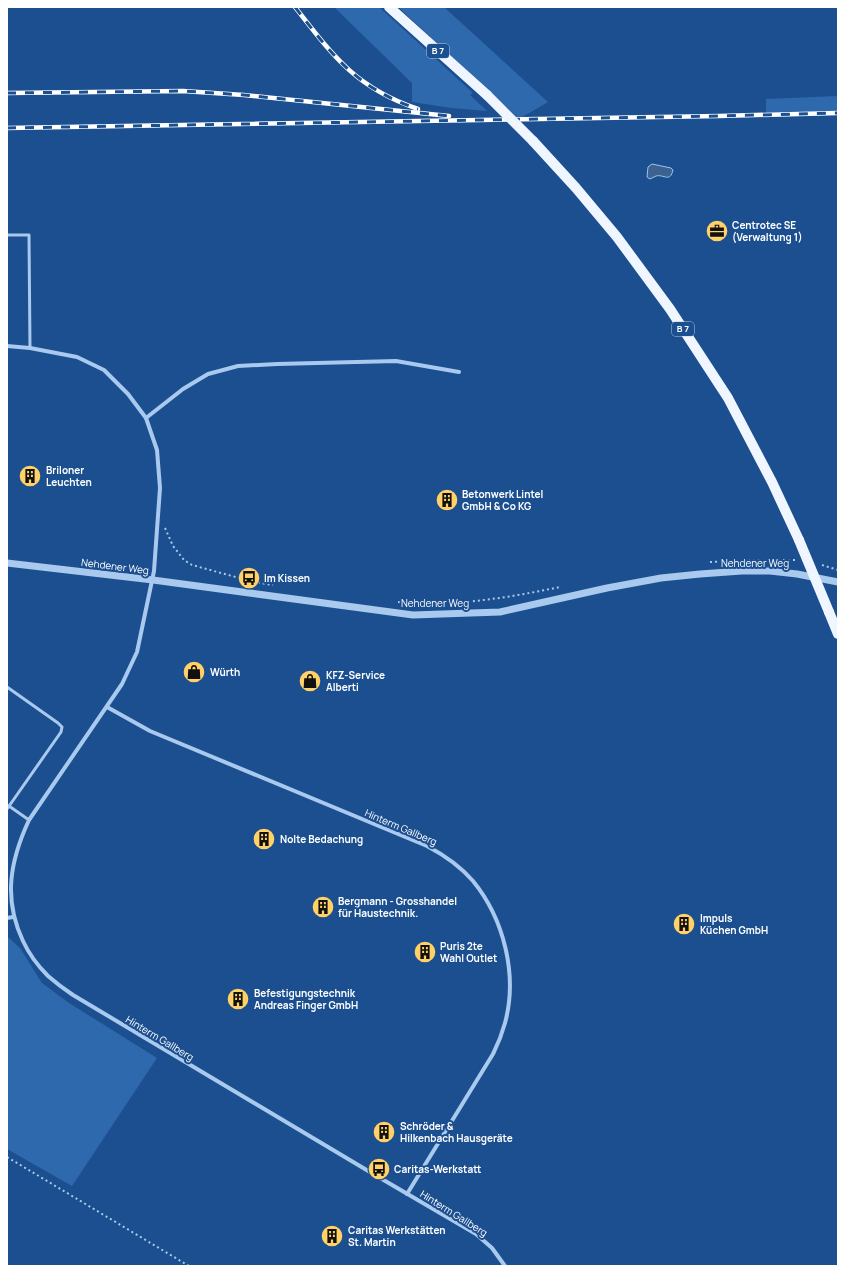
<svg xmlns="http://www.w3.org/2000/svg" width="845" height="1273" font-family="Manrope,sans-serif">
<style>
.green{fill:#2e69ad}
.water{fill:#3c6290;stroke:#9cc4f0}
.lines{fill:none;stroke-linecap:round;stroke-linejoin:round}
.path{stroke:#a9c9ee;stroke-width:2;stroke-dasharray:2 3;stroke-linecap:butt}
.service{stroke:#a9c9ee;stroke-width:3}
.minor{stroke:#a9c9ee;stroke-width:4}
.tertiary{stroke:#a9c9ee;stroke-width:7}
.primary{stroke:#f0f6ff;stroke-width:10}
.rail-casing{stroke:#fff;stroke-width:4.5}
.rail{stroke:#1b4f8f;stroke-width:3;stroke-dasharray:9;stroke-linecap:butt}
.primary-bridge{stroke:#f0f6ff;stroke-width:10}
.labels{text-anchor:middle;stroke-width:4;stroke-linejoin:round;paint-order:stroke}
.shield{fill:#1b4f8f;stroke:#bbcadd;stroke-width:1}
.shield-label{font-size:9px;font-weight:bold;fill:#fff}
.poi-label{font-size:10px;font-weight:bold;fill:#fff;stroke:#1b4f8f;text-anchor:start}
.street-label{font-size:10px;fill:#fff;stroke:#1b4f8f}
</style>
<rect width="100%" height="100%" fill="#1b4f8f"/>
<g class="green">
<path d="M 334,7 L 379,7 L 473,93 L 470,95 L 487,111 L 451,108 L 412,102 L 412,83 Z"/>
<path d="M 398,7 L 444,7 L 548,102 L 519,119 Z"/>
<path d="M 838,96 L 838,112 L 766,113 L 766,99 Z"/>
<path d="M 7,938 L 9,938 L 20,948 L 42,983 L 69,1003 L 157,1058 L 72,1186 L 7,1149 Z"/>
</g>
<path class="water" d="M 652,164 L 671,168 L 673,170 C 670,183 664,174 656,176 C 654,177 652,178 650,179 L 647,177 L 648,167 Z"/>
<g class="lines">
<g class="path">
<path d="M 165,528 L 173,546 L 184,560 L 192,565 L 254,582 L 273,585"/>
<path d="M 748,560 L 796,560"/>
<path d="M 710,562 L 734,561"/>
<path d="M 822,565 L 838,570"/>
<path d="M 398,602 C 452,607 507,598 560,587"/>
<path d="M 7,1157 L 189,1266"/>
</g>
<g class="service">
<path d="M 7,235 L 29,235 L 30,348"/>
<path d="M 7,687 L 58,723 L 62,727 L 61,732 L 7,809"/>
<path d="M 9,806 L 29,820"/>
</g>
<g class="minor">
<path d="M 7,346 L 30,348 L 77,357 L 104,370 L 128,394 L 146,418 L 157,450 L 160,488 L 154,571 L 137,652 L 122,684 L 29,820 C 10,861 3,899 23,941 C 29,954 38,966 48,976 C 56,983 64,989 73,995 L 375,1175 L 476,1234 L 492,1248 L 505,1266"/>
<path d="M 146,418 L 183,389 L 208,374 L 238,366 L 277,364 L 396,361 L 459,372"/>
<path d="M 107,707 L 150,731 L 427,846 C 444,855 461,867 473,881 C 504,919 518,975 505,1023 C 502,1034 498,1044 493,1054 L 407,1194"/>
<path d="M 7,918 L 13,917"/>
</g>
<path class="tertiary" d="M 7,563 L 153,580 L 413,615 L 500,612 L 607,588 L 661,578 L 700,574 L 742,571 L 770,571 L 797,574 L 838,582"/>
<g class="primary">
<path d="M 389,7 L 487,95"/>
<path d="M 533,141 L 576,188 L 617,237 L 670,309 L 728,398 L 772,482 L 799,540"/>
<path d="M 829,612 L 838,634"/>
</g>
<g class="rail-casing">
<g id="rail">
<path d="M 295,7 C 333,56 356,88 418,109"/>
<path d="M 7,93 L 183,91 L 244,95 L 449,116"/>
<path d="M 7,128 L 719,116 L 838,113"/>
</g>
</g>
<use href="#rail" class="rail"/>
<g class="primary-bridge">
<path d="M 487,95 L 533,141"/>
<path d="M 799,540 L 829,612"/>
</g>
</g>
<defs>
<g id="office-disc" transform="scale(1.15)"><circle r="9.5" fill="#ffd166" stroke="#1b4f8f"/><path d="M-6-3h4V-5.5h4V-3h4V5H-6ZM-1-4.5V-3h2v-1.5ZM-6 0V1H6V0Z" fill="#111"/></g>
<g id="building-disc" transform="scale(1.15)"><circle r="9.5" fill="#ffd166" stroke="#1b4f8f"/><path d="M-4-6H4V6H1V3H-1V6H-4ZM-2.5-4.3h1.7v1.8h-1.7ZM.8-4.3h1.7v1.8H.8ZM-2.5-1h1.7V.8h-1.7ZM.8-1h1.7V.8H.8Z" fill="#111"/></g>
<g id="bus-disc" transform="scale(1.15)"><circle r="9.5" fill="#ffd166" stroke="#1b4f8f"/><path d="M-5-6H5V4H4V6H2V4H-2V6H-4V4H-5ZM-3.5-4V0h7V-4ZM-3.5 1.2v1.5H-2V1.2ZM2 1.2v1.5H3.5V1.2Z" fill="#111"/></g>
<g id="shop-disc" transform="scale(1.15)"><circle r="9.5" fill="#ffd166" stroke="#1b4f8f"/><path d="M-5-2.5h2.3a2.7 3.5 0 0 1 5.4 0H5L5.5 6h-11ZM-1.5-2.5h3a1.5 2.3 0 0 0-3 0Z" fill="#111"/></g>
</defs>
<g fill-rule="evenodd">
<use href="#office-disc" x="717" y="231"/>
<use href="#building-disc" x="30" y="476"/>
<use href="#building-disc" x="447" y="500"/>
<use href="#bus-disc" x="249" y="578"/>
<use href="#shop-disc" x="194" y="672"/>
<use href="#shop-disc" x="310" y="681"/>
<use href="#building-disc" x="264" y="839"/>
<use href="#building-disc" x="323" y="907"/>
<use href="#building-disc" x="684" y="924"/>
<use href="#building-disc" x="425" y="952"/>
<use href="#building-disc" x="238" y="999"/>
<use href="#building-disc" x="384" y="1132"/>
<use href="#bus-disc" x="379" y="1169"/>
<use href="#building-disc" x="332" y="1236"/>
</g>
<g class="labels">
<g class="shield">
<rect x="427" y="44" width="22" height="14" rx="3"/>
<rect x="672" y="322" width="22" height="14" rx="3"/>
</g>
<g class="shield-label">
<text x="438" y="54">B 7</text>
<text x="683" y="332">B 7</text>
</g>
<g class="poi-label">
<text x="732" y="229">Centrotec SE<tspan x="732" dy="12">(Verwaltung 1)</tspan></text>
<text x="46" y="474">Briloner<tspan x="46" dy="12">Leuchten</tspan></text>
<text x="462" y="498">Betonwerk Lintel<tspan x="462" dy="12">GmbH &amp; Co KG</tspan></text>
<text x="264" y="582">Im Kissen</text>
<text x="210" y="676">Würth</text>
<text x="326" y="679">KFZ-Service<tspan x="326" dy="12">Alberti</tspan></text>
<text x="280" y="843">Nolte Bedachung</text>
<text x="338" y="905">Bergmann - Grosshandel<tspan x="338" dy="12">für Haustechnik.</tspan></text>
<text x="700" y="922">Impuls<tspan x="700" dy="12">Küchen GmbH</tspan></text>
<text x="440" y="950">Puris 2te<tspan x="440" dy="12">Wahl Outlet</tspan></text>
<text x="254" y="997">Befestigungstechnik<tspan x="254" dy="12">Andreas Finger GmbH</tspan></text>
<text x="400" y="1130">Schröder &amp;<tspan x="400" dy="12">Hilkenbach Hausgeräte</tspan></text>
<text x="394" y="1173">Caritas-Werkstatt</text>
<text x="348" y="1234">Caritas Werkstätten<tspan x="348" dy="12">St. Martin</tspan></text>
</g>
<g class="street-label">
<text x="755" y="567">Nehdener Weg</text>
<text transform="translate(115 566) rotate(7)" y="4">Nehdener Weg</text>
<text x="435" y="607">Nehdener Weg</text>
<text transform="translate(401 827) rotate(23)" y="4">Hinterm Gallberg</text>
<text transform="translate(160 1038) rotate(31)" y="4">Hinterm Gallberg</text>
<text transform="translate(454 1213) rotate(32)" y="4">Hinterm Gallberg</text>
</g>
</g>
<rect width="845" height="1273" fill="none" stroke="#ffffff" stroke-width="16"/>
</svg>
